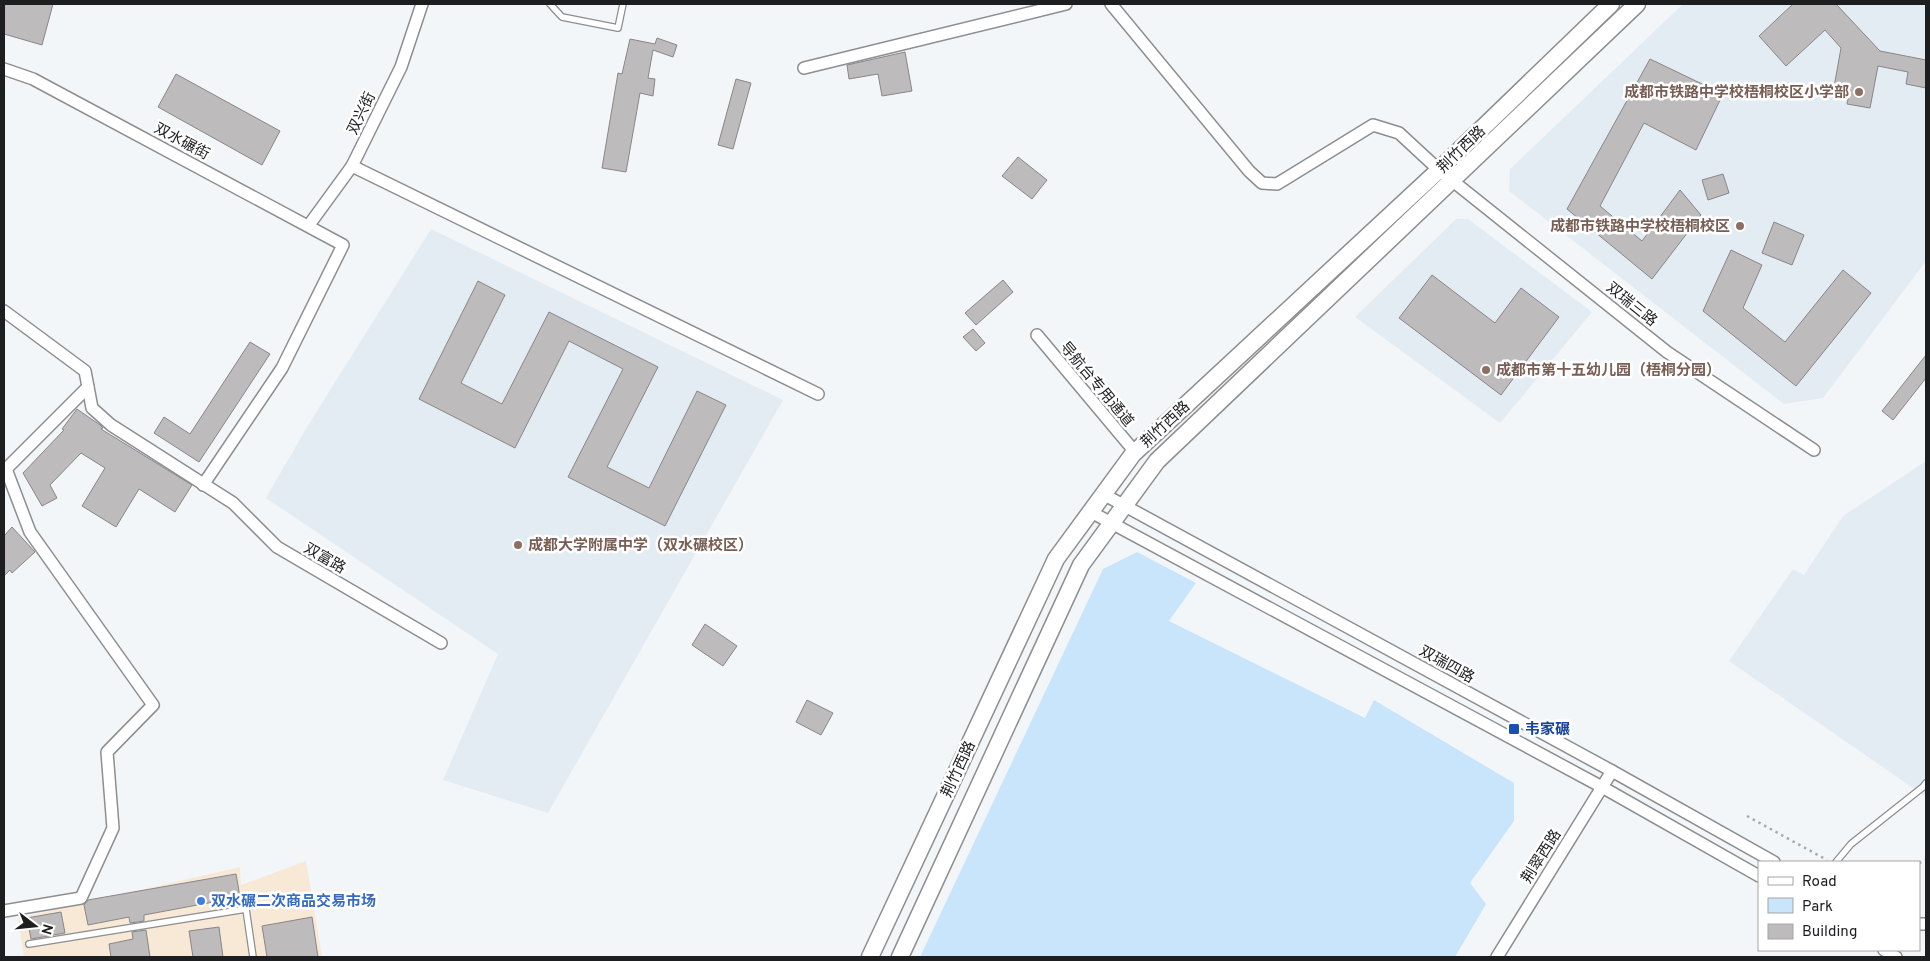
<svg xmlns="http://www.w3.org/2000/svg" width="1930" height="961" font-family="Overpass,'Noto Sans SC',sans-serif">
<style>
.commercial{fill:#f7e9d6}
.built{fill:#e3ecf3}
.green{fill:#c9e5fb}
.building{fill:#bebbbd;stroke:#898688}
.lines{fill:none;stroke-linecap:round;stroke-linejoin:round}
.lane-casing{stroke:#8c8e90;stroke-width:8}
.street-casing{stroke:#8c8e90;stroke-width:14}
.secondary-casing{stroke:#8c8e90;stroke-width:19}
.path{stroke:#a7aaab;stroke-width:2.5;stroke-dasharray:2.5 4;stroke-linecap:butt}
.lane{stroke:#fff;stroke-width:5.5}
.street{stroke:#fff;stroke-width:11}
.secondary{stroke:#fff;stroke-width:16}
.education-dot{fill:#8d6e63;stroke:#fff;stroke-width:2}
.transit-dot{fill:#1a4fb4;stroke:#fff;stroke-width:2}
.shop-dot{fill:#3f7fe0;stroke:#fff;stroke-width:2}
.labels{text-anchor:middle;stroke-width:5;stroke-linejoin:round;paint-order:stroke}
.education-label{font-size:15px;font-weight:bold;fill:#785e54;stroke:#fff;text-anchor:end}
.street-label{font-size:15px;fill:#1d1e1f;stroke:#fff}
.transit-label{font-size:15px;font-weight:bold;fill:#164399;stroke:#fff;text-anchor:start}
.shop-label{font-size:15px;font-weight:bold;fill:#366cbe;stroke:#fff;text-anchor:start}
</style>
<rect width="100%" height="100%" fill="#f3f6f8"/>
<path class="commercial" d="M 306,861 L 322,957 L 24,957 L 18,918 L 240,867 L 241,885 Z"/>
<g class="built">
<path d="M 1683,4 L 1926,4 L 1926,261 L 1823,398 L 1784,404 L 1509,191 L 1510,169 Z"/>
<path d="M 1456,219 L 1468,219 L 1592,312 L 1500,423 L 1355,317 Z"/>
<path d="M 431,229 L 783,400 L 548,813 L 443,780 L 498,654 L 266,498 L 307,427 Z"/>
<path d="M 1926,461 L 1926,797 L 1729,661 L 1793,569 L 1804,575 L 1843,516 Z"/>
</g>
<path class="green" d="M 1137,552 L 1196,583 L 1169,621 L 1365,718 L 1374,700 L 1514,783 L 1514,821 L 1470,883 L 1486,904 L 1455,957 L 920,957 L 1103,569 Z"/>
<g class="building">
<path d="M 4,4 L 53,4 L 42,45 L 4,34 Z"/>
<path d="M 1793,4 L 1836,4 L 1880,51 L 1926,60 L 1926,88 L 1906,84 L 1908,72 L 1878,66 L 1870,108 L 1847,104 L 1850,90 L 1834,87 L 1841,48 L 1825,30 L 1786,66 L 1759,36 Z"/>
<path d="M 657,38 L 677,45 L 673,57 L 653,50 L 648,78 L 655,79 L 653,96 L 640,93 L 626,172 L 602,168 L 618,73 L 622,74 L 630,39 L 655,44 Z"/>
<path d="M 905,52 L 912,91 L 882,96 L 878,74 L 849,79 L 847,65 Z"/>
<path d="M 1650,59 L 1723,94 L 1696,150 L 1644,123 L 1600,206 L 1642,241 L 1680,190 L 1701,215 L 1652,279 L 1567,209 Z"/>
<path d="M 176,74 L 280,131 L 262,165 L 158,107 Z"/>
<path d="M 736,79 L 751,83 L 733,149 L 718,145 Z"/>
<path d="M 1018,157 L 1047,180 L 1032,199 L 1002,176 Z"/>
<path d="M 1723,174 L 1729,193 L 1708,200 L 1702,180 Z"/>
<path d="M 1774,222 L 1804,235 L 1792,265 L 1762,253 Z"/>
<path d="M 1731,250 L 1762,265 L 1743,308 L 1785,342 L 1843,270 L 1871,293 L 1796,386 L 1703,311 Z"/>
<path d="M 1432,275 L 1495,323 L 1521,288 L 1559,317 L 1501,395 L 1399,318 Z"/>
<path d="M 1003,280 L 1013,292 L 976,325 L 965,313 Z"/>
<path d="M 478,281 L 505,295 L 461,383 L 502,404 L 549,312 L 658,367 L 607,467 L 649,488 L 697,391 L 726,405 L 665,526 L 568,477 L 623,369 L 569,341 L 515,448 L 419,399 Z"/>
<path d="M 973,329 L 985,343 L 976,351 L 963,337 Z"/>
<path d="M 250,342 L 270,354 L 199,462 L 154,433 L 164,417 L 190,434 Z"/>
<path d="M 1926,355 L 1926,378 L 1893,420 L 1882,411 Z"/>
<path d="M 77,409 L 100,425 L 103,428 L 101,429 L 192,485 L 175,512 L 139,489 L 116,527 L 82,506 L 105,468 L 81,453 L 50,485 L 57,498 L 42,506 L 23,473 L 64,430 L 62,429 Z"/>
<path d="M 12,527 L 35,552 L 12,573 L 10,570 L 4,576 L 4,536 Z"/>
<path d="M 705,624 L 737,646 L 723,666 L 692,645 Z"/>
<path d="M 807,700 L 833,713 L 821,735 L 796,722 Z"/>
<path d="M 236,874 L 240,897 L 144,915 L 144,921 L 130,923 L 129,917 L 88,925 L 84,905 L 88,900 Z"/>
<path d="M 61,912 L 65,933 L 31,939 L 27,918 Z"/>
<path d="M 312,917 L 318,957 L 267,957 L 262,926 Z"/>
<path d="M 219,927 L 223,957 L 193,957 L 189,931 Z"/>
<path d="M 146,930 L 150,957 L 111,957 L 109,944 L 133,939 L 132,932 Z"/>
</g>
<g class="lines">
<g class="lane-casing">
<g id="lane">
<path d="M 550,4 L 562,17 L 618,28 L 623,4"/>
<path d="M 1836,862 L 1851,844 L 1923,787 L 1926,783"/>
<path d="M 29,944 L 246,909 L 253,957"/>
</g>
</g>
<g class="street-casing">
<g id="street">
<path d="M 1111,4 L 1249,171 L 1262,183 L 1277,184 L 1373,125 L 1399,133 L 1439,170 L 1667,352 L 1814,450"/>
<path d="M 804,68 L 1066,4"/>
<path d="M 4,69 L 33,79 L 343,245 L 282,368 L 203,485"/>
<path d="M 352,166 L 818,394"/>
<path d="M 309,225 L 352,166 L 401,67 L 422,4"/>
<path d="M 4,311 L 85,371 L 92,408 L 111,425 L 233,503 L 277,547 L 441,643"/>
<path d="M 1037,335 L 1135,452"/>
<path d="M 1103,494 L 1612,771 L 1774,862"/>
<path d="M 1091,512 L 1602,787 L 1759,876"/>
<path d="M 4,911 L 81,898 L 113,828 L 107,752 L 153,705 L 30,532 L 6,469 L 88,387"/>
<path d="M 1919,924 L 1926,924"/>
<path d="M 1884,950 L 1896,957"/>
<path d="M 1497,957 L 1612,771"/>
</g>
</g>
<g class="secondary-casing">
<g id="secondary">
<path d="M 870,957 L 1056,559 L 1133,454 L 1439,170 L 1611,4"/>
<path d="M 900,957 L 1081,565 L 1157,461 L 1637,4"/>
</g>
</g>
<g class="path">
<path d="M 1747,816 L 1827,860"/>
<path d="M 1919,863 L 1926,860"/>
</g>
<use href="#lane" class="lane"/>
<use href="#street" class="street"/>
<use href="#secondary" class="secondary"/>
</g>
<g class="education-dot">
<circle cx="1859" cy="92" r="5"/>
<circle cx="1740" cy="226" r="5"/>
<circle cx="1486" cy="370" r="5"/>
<circle cx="518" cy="545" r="5"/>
</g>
<rect class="transit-dot" x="1508" y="723" width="12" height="12" rx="2.5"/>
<circle class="shop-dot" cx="201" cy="901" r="5"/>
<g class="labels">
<g class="education-label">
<text x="1849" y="97">成都市铁路中学校梧桐校区小学部</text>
<text x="1730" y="231">成都市铁路中学校梧桐校区</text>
<text x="1496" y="375" text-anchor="start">成都市第十五幼儿园（梧桐分园）</text>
<text x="528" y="550" text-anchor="start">成都大学附属中学（双水碾校区）</text>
</g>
<g class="street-label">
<text transform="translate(361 113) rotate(-64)" y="5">双兴街</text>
<text transform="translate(182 141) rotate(28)" y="5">双水碾街</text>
<text transform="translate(1461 149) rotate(-44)" y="5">荆竹西路</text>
<text transform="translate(1632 304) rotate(39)" y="5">双瑞三路</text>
<text transform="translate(1097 384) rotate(50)" y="5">导航台专用通道</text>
<text transform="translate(1165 424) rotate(-43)" y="5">荆竹西路</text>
<text transform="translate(325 558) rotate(30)" y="5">双富路</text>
<text transform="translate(1447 664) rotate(29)" y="5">双瑞四路</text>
<text transform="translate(958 769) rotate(-65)" y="5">荆竹西路</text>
<text transform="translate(1541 856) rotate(-58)" y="5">荆翠西路</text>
</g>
<g class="transit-label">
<text x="1525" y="734">韦家碾</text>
</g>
<g class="shop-label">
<text x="211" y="906">双水碾二次商品交易市场</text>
</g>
</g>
<rect width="1930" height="961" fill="none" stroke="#1d1e1f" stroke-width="10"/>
<rect x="1758" y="861" width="162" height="90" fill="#ffffff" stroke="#a5a5a5"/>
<rect x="1768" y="877" width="25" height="8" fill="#ffffff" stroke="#a5a5a5"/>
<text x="1802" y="886" font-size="15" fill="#1d1e1f">Road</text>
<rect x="1768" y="898" width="25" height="15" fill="#c9e5fb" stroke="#a5a5a5"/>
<text x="1802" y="911" font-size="15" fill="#1d1e1f">Park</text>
<rect x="1768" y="924" width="25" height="15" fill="#bebbbd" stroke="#a5a5a5"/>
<text x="1802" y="936" font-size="15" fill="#1d1e1f">Building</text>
<g transform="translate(35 926) rotate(106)" stroke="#ffffff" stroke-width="4" paint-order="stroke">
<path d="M0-4L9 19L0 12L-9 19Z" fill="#1d1e1f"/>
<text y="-8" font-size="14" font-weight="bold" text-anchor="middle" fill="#1d1e1f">N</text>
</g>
</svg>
